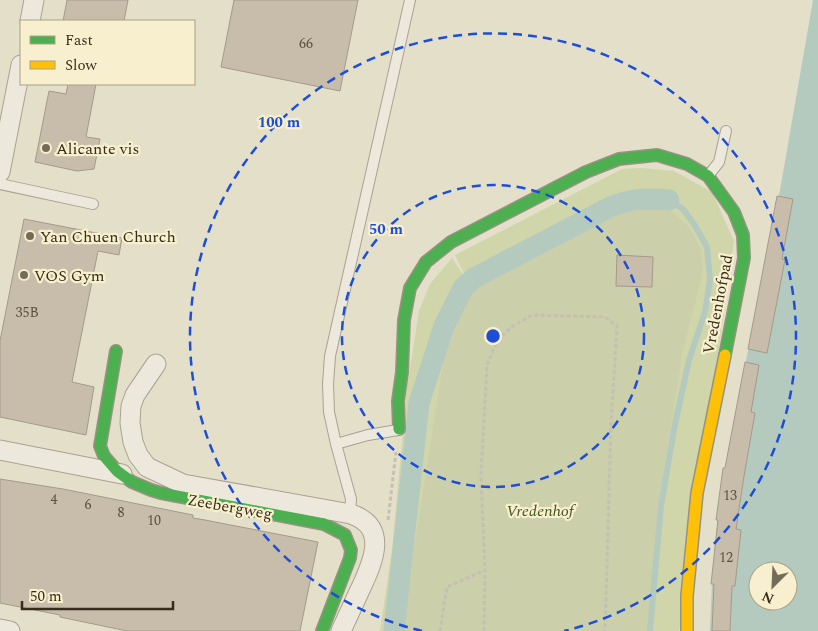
<svg xmlns="http://www.w3.org/2000/svg" width="818" height="631" font-family="Spectral,serif">
<style>
.green{fill:#d0d6aa}
.cemetery{fill:#cbcfaa}
.water{fill:#b5cabf;fill-rule:evenodd}
.lines{fill:none;stroke-linecap:round;stroke-linejoin:round}
.stream{stroke:#b5cabf;stroke-width:6}
.canal{stroke:#b5cabf;stroke-width:21}
.building{fill:#c8bdaa;stroke:#a49a89}
.lane-casing{stroke:#a9a293;stroke-width:12}
.street-casing{stroke:#a9a293;stroke-width:21}
.fast-casing{stroke:#989283;stroke-width:14}
.slow-casing{stroke:#989283;stroke-width:14}
.path{stroke:#c4c0b2;stroke-width:3;stroke-dasharray:4 2.5;stroke-linecap:butt}
.lane{stroke:#ece8db;stroke-width:10}
.street{stroke:#ece8db;stroke-width:19}
.fast{stroke:#4caf50;stroke-width:11}
.slow{stroke:#ffc107;stroke-width:11}
.ring{fill:none;stroke:#1d4ed8;stroke-width:2.5;stroke-dasharray:9 6}
.poi-dot{fill:#746b58;stroke:#f7efcd;stroke-width:2}
.labels{text-anchor:middle;stroke-width:4.5;stroke-linejoin:round;paint-order:stroke}
.number-label{font-size:14px;fill:#5b503f}
.poi-label{font-size:16px;fill:#372c1b;stroke:#f7efcd;text-anchor:start}
.street-label{font-size:16px;fill:#372c1b;stroke:#f7efcd}
.park-label{font-size:16px;font-style:italic;fill:#415421;stroke:#f7efcd}
.centre{fill:#1d4ed8;stroke:#f7efcd;stroke-width:2.5}
.ring-label{font-size:15px;text-anchor:middle;font-weight:bold;fill:#1d4ed8;stroke:#f7efcd;stroke-width:4.5;stroke-linejoin:round;paint-order:stroke}
</style>
<rect width="100%" height="100%" fill="#e4dfc9"/>
<path class="green" d="M 642,168 L 674,171 L 712,192 L 734,241 L 679,631 L 380,631 L 392,550 L 407,387 L 419,311 L 430,284 L 452,258 L 467,280 L 455,255 L 622,169 Z"/>
<path class="cemetery" d="M 634,207 L 669,209 L 690,228 L 700,248 L 703,271 L 682,354 L 658,509 L 650,631 L 399,631 L 411,569 L 446,344 L 463,304 L 481,282 Z"/>
<path class="water" d="M 813,0 L 818,0 L 818,631 L 710,631 L 712,582 L 717,523 L 728,451 L 780,190 ZM 758,571 L 788,571 L 788,601 L 758,601 Z"/>
<g class="lines">
<path class="stream" d="M 650,631 L 661,506 L 675,424 L 689,360 L 705,312 L 710,280 L 707,247 L 694,224 L 683,209 L 669,200"/>
<path class="canal" d="M 394,631 L 419,403 L 444,326 L 463,288 L 474,278 L 610,207 C 633,198 644,198 669,200"/>
</g>
<g class="building">
<path d="M 67,0 L 128,0 L 124,21 L 63,21 Z"/>
<path d="M 234,0 L 358,0 L 340,91 L 221,67 Z"/>
<path d="M 68,84 L 96,84 L 86,137 L 100,139 L 94,169 L 77,171 L 35,162 L 49,91 L 66,94 Z"/>
<path d="M 777,196 L 793,199 L 782,259 L 785,260 L 767,353 L 748,349 Z"/>
<path d="M 24,219 L 122,238 L 119,255 L 98,251 L 72,382 L 94,387 L 86,435 L 0,417 L 0,341 Z"/>
<path d="M 617,255 L 653,257 L 652,287 L 616,286 Z"/>
<path d="M 745,362 L 759,365 L 751,412 L 755,413 L 744,476 L 736,529 L 741,530 L 735,586 L 732,586 L 730,631 L 712,631 L 714,584 L 711,584 L 718,520 L 716,520 L 723,468 L 725,468 Z"/>
<path d="M 0,479 L 63,489 L 193,515 L 193,518 L 205,520 L 318,542 L 300,631 L 127,631 L 60,617 L 60,615 L 0,603 Z"/>
</g>
<g class="lines">
<g class="lane-casing">
<g id="lane">
<path d="M 708,176 L 719,162 L 726,131"/>
<path d="M 0,184 L 93,204"/>
<path d="M 336,444 L 368,435 L 398,430"/>
<path d="M 350,517 L 351,499 L 336,444 L 329,412 L 328,384 L 330,356 L 410,0"/>
</g>
</g>
<g class="street-casing">
<g id="street">
<path d="M 30,21 L 34,0"/>
<path d="M 0,172 L 21,65"/>
<path d="M 156,364 L 135,395 L 131,406 L 130,423 L 133,442 L 138,455 L 147,467 L 183,484 L 351,514 C 391,528 371,566 359,592 C 353,605 347,618 341,631"/>
<path d="M 0,450 L 122,474"/>
<path d="M 0,629 L 10,631"/>
</g>
</g>
<g class="fast-casing">
<g id="fast">
<path d="M 116,351 L 100,446 L 104,456 L 117,471 L 132,482 L 151,490 L 161,493 L 324,524 L 345,535 L 351,550 L 350,558 L 322,631"/>
<path d="M 399,429 L 398,401 L 402,372 L 404,320 L 410,288 L 426,262 L 451,242 L 586,172 L 619,159 L 657,155 L 687,164 L 708,176 L 734,212 L 743,235 L 744,258 L 725,355"/>
</g>
</g>
<g class="slow-casing">
<path id="slow" d="M 687,631 L 687,596 L 697,493 L 725,355"/>
</g>
<g class="path">
<path d="M 388,520 L 396,452"/>
<path d="M 440,631 L 447,587 L 485,570"/>
<path d="M 484,631 L 485,570 L 481,475 L 487,365 L 494,348 L 503,335 L 513,326 L 532,315 L 605,317 L 617,326 L 611,425 L 605,631"/>
</g>
<use href="#lane" class="lane"/>
<use href="#street" class="street"/>
<use href="#fast" class="fast"/>
<use href="#slow" class="slow"/>
</g>
<g class="ring">
<circle cx="493" cy="336" r="151"/>
<path d="M422 631A303 303 0 1 1 564 631"/>
</g>
<g class="poi-dot">
<circle cx="46" cy="148" r="5"/>
<circle cx="30" cy="236" r="5"/>
<circle cx="24" cy="275" r="5"/>
</g>
<g class="labels">
<g class="number-label">
<text x="306" y="48">66</text>
<text x="27" y="317">35B</text>
<text x="730" y="500">13</text>
<text x="54" y="504">4</text>
<text x="88" y="509">6</text>
<text x="121" y="517">8</text>
<text x="154" y="525">10</text>
<text x="726" y="562">12</text>
</g>
<g class="poi-label">
<text x="56" y="154">Alicante vis</text>
<text x="40" y="242">Yan Chuen Church</text>
<text x="34" y="281">VOS Gym</text>
</g>
<g class="street-label">
<text transform="translate(717 304) rotate(-79)" y="6">Vredenhofpad</text>
<text transform="translate(230 506) rotate(10)" y="6">Zeebergweg</text>
</g>
<g class="park-label">
<text x="540" y="516">Vredenhof</text>
</g>
</g>
<circle cx="493" cy="336" r="8" class="centre"/>
<g class="ring-label">
<text x="279" y="127">100 m</text>
<text x="386" y="234">50 m</text>
</g>
<rect x="20" y="20" width="175" height="65" fill="#f7efcd" stroke="#aaa186"/>
<rect x="30" y="36" width="25" height="8" fill="#4caf50" stroke="#aaa186"/>
<text x="65" y="45" font-size="15" fill="#372c1b">Fast</text>
<rect x="30" y="61" width="25" height="8" fill="#ffc107" stroke="#aaa186"/>
<text x="65" y="70" font-size="15" fill="#372c1b">Slow</text>
<g transform="translate(773 586) rotate(204)"><circle r="24" fill="#f7efcd" stroke="#aaa186"/>
<path d="M0-4L9 19L0 12L-9 19Z" fill="#746b58"/>
<text y="-8" font-size="14" font-weight="bold" text-anchor="middle" fill="#372c1b">N</text>
</g>
<path d="M22 601v8h151v-8" fill="none" stroke="#372c1b" stroke-width="2.5"/>
<text x="30" y="601" font-size="15" fill="#372c1b" stroke="#f7efcd" stroke-width="4" paint-order="stroke">50 m</text>
</svg>
